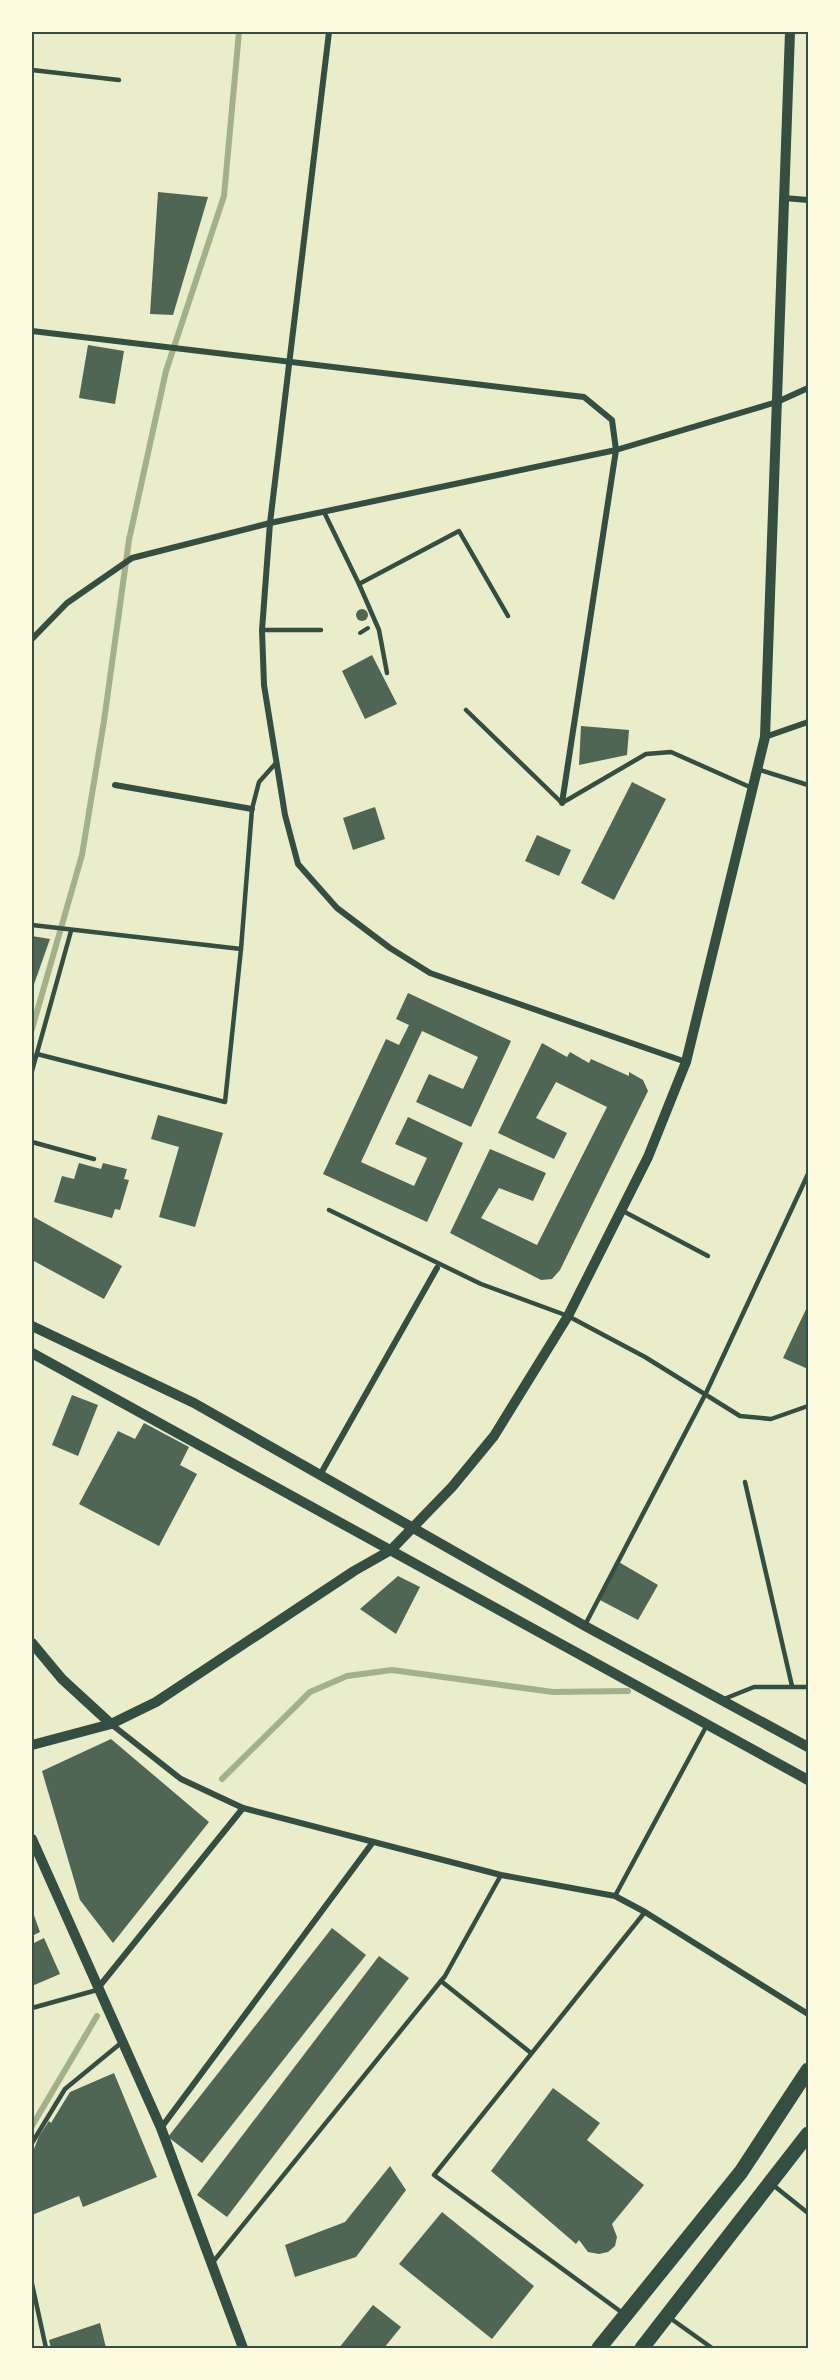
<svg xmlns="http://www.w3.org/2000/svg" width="840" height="2380" font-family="'Public Sans',sans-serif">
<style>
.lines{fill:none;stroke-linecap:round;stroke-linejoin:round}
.stream{stroke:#a3b18a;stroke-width:6}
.building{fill:#4f6655}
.path{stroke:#344e41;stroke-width:4}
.service{stroke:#344e41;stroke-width:4.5}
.minor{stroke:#344e41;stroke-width:6}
.tertiary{stroke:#344e41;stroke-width:10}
.primary{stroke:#344e41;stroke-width:15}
.neatline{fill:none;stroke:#344e41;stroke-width:2}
</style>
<rect width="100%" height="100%" fill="#e9edc9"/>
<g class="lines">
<g class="stream">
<path d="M 32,1029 L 82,855 L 104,721 L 129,540 L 166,371 L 224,196 L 239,32"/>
<path d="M 222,1779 L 310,1692 L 347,1676 L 392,1670 L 553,1692 L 628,1691"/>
<path d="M 32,2126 L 97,2016"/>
</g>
</g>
<g class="building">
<path d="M 158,192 L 208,197 L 173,315 L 150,314 Z"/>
<path d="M 88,345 L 124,351 L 115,404 L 79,398 Z"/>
<circle cx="362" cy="615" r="6"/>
<path d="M 372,655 L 397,704 L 365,719 L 342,671 Z"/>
<path d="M 581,726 L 629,730 L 627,755 L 579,765 Z"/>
<path d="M 632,782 L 666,799 L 614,900 L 581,883 Z"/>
<path d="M 375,807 L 385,839 L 353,850 L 343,818 Z"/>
<path d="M 537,835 L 571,850 L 559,876 L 525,861 Z"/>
<path d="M 32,936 L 50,939 L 32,990 Z"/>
<path d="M 408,993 L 511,1041 L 471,1127 L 416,1102 L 429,1074 L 463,1089 L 478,1057 L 422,1031 L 361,1162 L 414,1186 L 427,1158 L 395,1144 L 408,1117 L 463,1143 L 427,1222 L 323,1174 L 386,1039 L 399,1045 L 409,1025 L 396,1019 Z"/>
<path d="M 542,1043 L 567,1057 L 570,1052 L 589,1063 L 591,1059 L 629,1076 L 629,1072 L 643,1080 L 648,1091 L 560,1270 L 552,1279 L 541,1280 L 450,1233 L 490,1149 L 546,1173 L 533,1201 L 499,1188 L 481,1218 L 537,1245 L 607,1107 L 556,1082 L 536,1118 L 567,1133 L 554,1159 L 498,1133 Z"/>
<path d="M 158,1115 L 223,1133 L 195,1227 L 159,1217 L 179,1147 L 151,1139 Z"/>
<path d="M 79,1163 L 101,1169 L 103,1163 L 127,1169 L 124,1179 L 129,1180 L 120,1210 L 115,1209 L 112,1218 L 54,1202 L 62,1176 L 74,1179 Z"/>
<path d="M 32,1216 L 122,1266 L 104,1299 L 32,1260 Z"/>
<path d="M 808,1305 L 808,1369 L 783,1358 Z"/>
<path d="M 72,1395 L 98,1405 L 78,1456 L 52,1445 Z"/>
<path d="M 144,1423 L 189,1447 L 180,1465 L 197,1474 L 159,1546 L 79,1504 L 118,1431 L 135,1439 Z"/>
<path d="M 617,1561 L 658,1585 L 638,1620 L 598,1599 Z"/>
<path d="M 398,1576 L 420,1587 L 396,1634 L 360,1609 Z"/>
<path d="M 111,1739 L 209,1822 L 113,1943 L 80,1900 L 42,1771 Z"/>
<path d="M 32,1910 L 40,1932 L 32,1936 Z"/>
<path d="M 332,1928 L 366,1955 L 202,2163 L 168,2137 Z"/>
<path d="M 44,1938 L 60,1974 L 32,1986 L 32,1944 Z"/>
<path d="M 379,1956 L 409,1978 L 227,2217 L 197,2195 Z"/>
<path d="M 114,2073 L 157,2177 L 83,2207 L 79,2196 L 32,2215 L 32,2154 L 39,2136 L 49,2121 L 51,2123 L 70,2092 Z"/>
<path d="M 553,2088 L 600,2123 L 587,2140 L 644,2185 L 612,2224 L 617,2237 L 615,2246 L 608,2252 L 599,2254 L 588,2252 L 579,2240 L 576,2244 L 491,2171 Z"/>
<path d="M 390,2166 L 406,2190 L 356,2257 L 295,2277 L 285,2245 L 345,2222 Z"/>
<path d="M 442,2212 L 534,2286 L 492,2339 L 399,2264 Z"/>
<path d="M 373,2305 L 401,2327 L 384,2348 L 339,2348 Z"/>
<path d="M 100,2323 L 106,2348 L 51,2348 L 49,2340 Z"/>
</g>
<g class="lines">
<path class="path" d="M 360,633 L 368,628"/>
<g class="service">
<path d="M 32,70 L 119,80"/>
<path d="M 324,512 L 359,584 L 459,531 L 508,616"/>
<path d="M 359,584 L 379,630 L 387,673"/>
<path d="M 262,630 L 321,630"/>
<path d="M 466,710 L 562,803 L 646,754 L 671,752 L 752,788"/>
<path d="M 757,769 L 808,785"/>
<path d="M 32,925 L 241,949"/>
<path d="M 37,1054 L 225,1102 L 241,949 L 252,809 L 259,782 L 276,763"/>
<path d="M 32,1071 L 71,931"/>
<path d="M 32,1142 L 94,1159"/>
<path d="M 329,1210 L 481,1284 L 568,1316 L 645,1357 L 740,1416 L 771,1419 L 808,1406"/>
<path d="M 621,1210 L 708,1256"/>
<path d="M 745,1482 L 792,1686"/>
<path d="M 585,1625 L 706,1393 L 808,1174"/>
<path d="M 724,1699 L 754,1687 L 808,1687"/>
<path d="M 615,1896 L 707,1725"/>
<path d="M 441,1981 L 531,2053"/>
<path d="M 32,2008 L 97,1990"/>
<path d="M 32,2143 L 65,2089 L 121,2043"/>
<path d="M 773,2185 L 808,2213"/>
<path d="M 213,2262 L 445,1976 L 501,1875"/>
<path d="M 32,2284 L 46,2348"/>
<path d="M 624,2314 L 434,2175 L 645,1912"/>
<path d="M 670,2318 L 712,2348"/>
</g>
<g class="minor">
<path d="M 329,32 L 270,523 L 262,630 L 264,685 L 285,815 L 298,864 L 337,908 L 390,948 L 430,973 L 686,1062"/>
<path d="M 784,198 L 808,200"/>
<path d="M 32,331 L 584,397 L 612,420 L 616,450 L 562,803"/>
<path d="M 32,639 L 67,603 L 132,558 L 270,523 L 616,450 L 777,402 L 808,388"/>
<path d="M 765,737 L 808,722"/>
<path d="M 115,785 L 252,809"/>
<path d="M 320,1475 L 437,1268"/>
<path d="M 111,1724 L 181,1779 L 243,1808 L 501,1875 L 615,1896 L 645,1912 L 808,2014"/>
<path d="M 98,1988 L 243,1808"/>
<path d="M 161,2128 L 373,1842"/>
</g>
<g class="tertiary">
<path d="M 32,1326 L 194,1403 L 585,1626 L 808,1747"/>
<path d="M 32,1353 L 808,1780"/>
<path d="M 32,1643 L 62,1679 L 111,1724"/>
<path d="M 32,1745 L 111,1724 L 156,1702 L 354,1571 L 391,1550 L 452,1487 L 494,1436 L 568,1316 L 648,1157 L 686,1062 L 765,737 L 790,32"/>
<path d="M 32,1839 L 161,2128 L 243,2348"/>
</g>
<g class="primary">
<path d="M 599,2348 L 741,2172 L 808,2070"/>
<path d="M 642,2348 L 808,2134"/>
</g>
</g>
<rect width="840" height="2380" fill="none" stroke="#fefae0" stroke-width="66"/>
<rect x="33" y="33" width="774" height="2314" class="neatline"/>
</svg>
